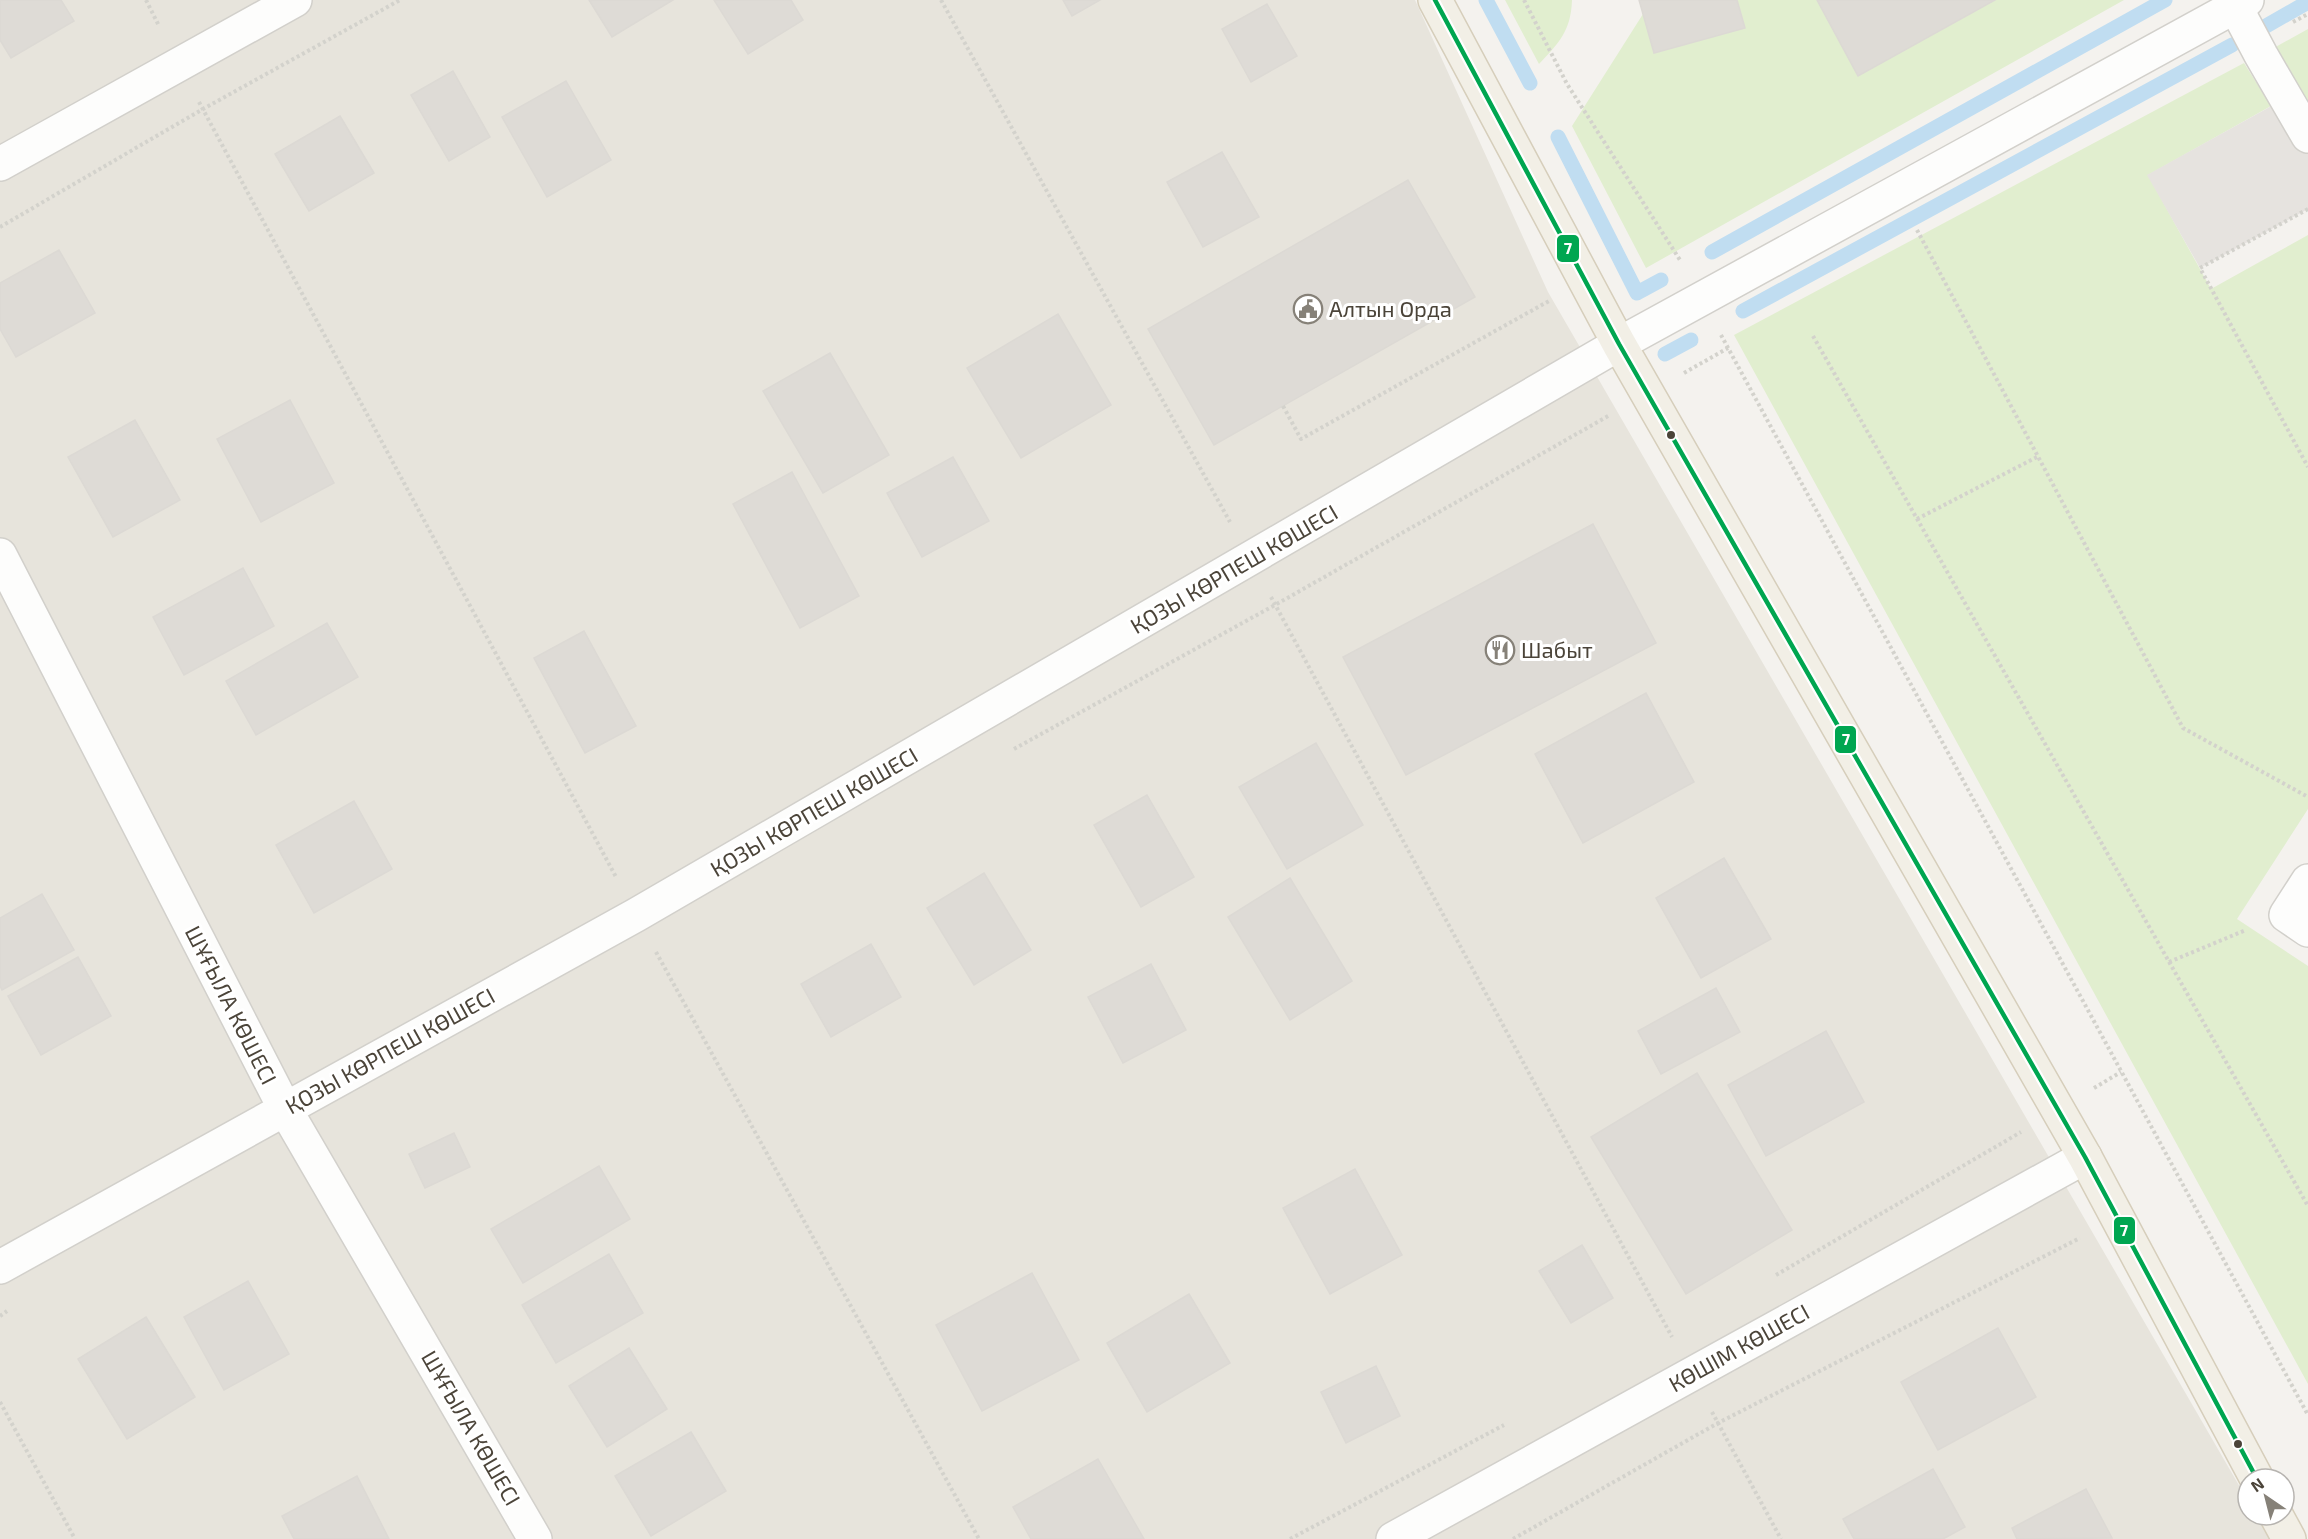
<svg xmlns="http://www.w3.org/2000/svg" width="2308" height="1539" font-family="'Exo 2',sans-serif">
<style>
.residential{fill:#e7e4dc}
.green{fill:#e1eecf}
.parking{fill:#e6e3df}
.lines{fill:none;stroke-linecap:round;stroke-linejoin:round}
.stream{stroke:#c0ddf1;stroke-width:15}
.building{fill:#dedbd6;stroke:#dcd9d4;stroke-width:1.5}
.minor-casing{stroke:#d2d0cb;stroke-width:36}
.major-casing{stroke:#d6cebb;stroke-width:36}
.path{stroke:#d3d2cc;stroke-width:4;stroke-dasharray:3 3;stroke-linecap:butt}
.minor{stroke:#fdfdfc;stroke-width:33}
.major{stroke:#f2efe6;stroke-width:33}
.bus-1-casing{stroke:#fff;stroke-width:9}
.bus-1{stroke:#00a651;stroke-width:4.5}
.bus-dot{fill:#4b4439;stroke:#fff;stroke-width:2}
.labels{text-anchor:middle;stroke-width:6;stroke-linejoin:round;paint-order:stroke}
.poi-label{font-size:22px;fill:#4b4439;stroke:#fff;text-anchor:start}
.street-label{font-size:22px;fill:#4b4439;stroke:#fff}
.line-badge{stroke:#fff;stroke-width:2}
.badge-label{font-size:16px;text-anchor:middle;font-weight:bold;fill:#fff}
</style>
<rect width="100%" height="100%" fill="#f4f2ee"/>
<path class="residential" d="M 0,0 L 1415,0 L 1548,292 L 2248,1501 L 2248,1515 L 2256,1515 L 2270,1539 L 0,1539 Z"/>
<g class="green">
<path d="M 1505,0 L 1572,0 C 1571,31 1559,43 1539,64 Z"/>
<path d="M 1737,0 L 2124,0 L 1646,268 L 1572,126 L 1643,14 L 1654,53 L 1745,28 Z"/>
<path d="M 2308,29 L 2308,111 L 2272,49 Z"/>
<path d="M 2244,63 L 2271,106 L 2148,175 L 2211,289 L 2308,235 L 2308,809 L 2237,919 L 2308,966 L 2308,1384 L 1734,335 Z"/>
</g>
<path class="parking" d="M 2286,98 L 2308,136 L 2308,209 L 2200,268 L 2147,175 Z"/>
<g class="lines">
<g class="stream">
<path d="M 1486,0 L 1530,83"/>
<path d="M 2266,26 L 2308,2"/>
<path d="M 1558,137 L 1637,293 L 1661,280"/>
<path d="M 1712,252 L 2165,0"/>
<path d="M 1743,311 L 2232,45"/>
<path d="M 1665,354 L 1691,340"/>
</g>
</g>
<g class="building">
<path d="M 0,0 L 61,0 L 74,21 L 11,58 L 0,40 Z"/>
<path d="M 589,0 L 673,0 L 612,37 Z"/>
<path d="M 714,0 L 791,0 L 803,20 L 748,54 Z"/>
<path d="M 1063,0 L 1100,0 L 1072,16 Z"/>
<path d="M 1639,0 L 1737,0 L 1745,28 L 1654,53 Z"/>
<path d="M 1817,0 L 1995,0 L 1858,76 Z"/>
<path d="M 1267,4 L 1297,56 L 1251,82 L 1222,29 Z"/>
<path d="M 453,71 L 490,137 L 449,161 L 411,95 Z"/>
<path d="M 566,81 L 611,160 L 547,197 L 502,117 Z"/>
<path d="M 340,116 L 374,173 L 309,211 L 275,154 Z"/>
<path d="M 1222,152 L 1259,217 L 1203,247 L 1167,182 Z"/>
<path d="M 1408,180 L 1475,297 L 1214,445 L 1148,329 Z"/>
<path d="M 59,250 L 95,313 L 16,357 L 0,329 L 0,283 Z"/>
<path d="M 1058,314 L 1111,405 L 1021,458 L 967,368 Z"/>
<path d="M 830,353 L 889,455 L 823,493 L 763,391 Z"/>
<path d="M 290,400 L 334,483 L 261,522 L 217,439 Z"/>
<path d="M 135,420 L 180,500 L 113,537 L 68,457 Z"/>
<path d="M 953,457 L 989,521 L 922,557 L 887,493 Z"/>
<path d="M 792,472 L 859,596 L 800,628 L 733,504 Z"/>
<path d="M 1593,524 L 1656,643 L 1406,775 L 1343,657 Z"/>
<path d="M 243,568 L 274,626 L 184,675 L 153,617 Z"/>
<path d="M 327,623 L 358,677 L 256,735 L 226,681 Z"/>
<path d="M 584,631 L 636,726 L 585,753 L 534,658 Z"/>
<path d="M 1646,693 L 1694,782 L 1583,843 L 1535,754 Z"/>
<path d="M 1316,743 L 1363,825 L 1287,869 L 1239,787 Z"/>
<path d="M 1147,795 L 1194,877 L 1141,907 L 1094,825 Z"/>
<path d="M 354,801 L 392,869 L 314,913 L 276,845 Z"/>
<path d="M 1724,858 L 1771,939 L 1701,978 L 1656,898 Z"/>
<path d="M 984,873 L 1031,950 L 974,985 L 927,908 Z"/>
<path d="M 1290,878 L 1352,981 L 1290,1020 L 1228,917 Z"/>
<path d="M 42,894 L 74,950 L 2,990 L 0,986 L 0,918 Z"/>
<path d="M 871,944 L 901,997 L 831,1037 L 801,984 Z"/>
<path d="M 78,957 L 111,1016 L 41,1055 L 8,996 Z"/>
<path d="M 1151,964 L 1186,1030 L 1123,1063 L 1088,997 Z"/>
<path d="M 1716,988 L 1740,1032 L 1661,1074 L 1638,1031 Z"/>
<path d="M 1826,1031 L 1864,1102 L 1766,1156 L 1728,1085 Z"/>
<path d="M 1697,1073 L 1792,1230 L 1686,1294 L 1591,1137 Z"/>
<path d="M 454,1133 L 470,1167 L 425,1188 L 409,1154 Z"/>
<path d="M 599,1166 L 630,1219 L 523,1283 L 491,1229 Z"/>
<path d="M 1355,1169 L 1402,1255 L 1330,1294 L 1283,1208 Z"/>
<path d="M 1582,1245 L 1613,1298 L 1571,1323 L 1539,1271 Z"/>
<path d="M 609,1254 L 643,1313 L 556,1363 L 522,1305 Z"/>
<path d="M 1032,1273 L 1079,1360 L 982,1411 L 936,1325 Z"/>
<path d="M 248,1281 L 289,1354 L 224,1390 L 184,1317 Z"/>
<path d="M 1189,1294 L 1230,1363 L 1147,1412 L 1107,1343 Z"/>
<path d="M 146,1317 L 195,1397 L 127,1439 L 78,1359 Z"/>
<path d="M 1998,1328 L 2036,1397 L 1938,1450 L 1901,1382 Z"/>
<path d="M 629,1348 L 667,1409 L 607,1447 L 569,1386 Z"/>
<path d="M 1376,1366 L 1400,1416 L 1346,1443 L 1321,1392 Z"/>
<path d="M 691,1432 L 726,1491 L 651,1536 L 615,1476 Z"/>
<path d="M 1098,1459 L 1144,1539 L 1031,1539 L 1013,1507 Z"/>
<path d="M 1933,1469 L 1965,1527 L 1943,1539 L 1854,1539 L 1843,1519 Z"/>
<path d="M 357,1476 L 389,1539 L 294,1539 L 282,1516 Z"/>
<path d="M 2086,1489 L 2112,1538 L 2017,1539 L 2012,1528 Z"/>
</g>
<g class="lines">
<g class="minor-casing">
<g id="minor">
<path d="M 2235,6 L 2261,55 L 2308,136"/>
<path d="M 0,164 L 295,0"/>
<path d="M 0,555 L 285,1109 L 535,1539"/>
<path d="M 2308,881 L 2286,915 L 2308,930"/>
<path d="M 0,1267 L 636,915 L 1619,344 L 2247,0"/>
<path d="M 1393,1539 L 2085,1157"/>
</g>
</g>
<g class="major-casing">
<g id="major">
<path d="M 1435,0 L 1619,344 L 2085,1157 L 2257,1479"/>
<path d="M 2276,1515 L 2289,1539"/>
</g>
</g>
<g class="path">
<path d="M 146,0 L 159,26"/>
<path d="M 941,0 L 1230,522"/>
<path d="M 1524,0 L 1567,84 L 1680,260"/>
<path d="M 2293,22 L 2308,14"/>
<path d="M 199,102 L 616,877"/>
<path d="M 2308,209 L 2200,268 L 2308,467"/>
<path d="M 0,227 L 203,109 L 400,0"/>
<path d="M 1917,230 L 2183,728 L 2308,797"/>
<path d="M 1721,335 L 2308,1415"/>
<path d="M 1813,336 L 2308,1206"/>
<path d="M 1684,373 L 1728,348"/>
<path d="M 1283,406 L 1301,439 L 1549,301"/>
<path d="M 1917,519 L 2037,457"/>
<path d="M 1271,597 L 1672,1337"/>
<path d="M 1014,749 L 1275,605 L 1610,415"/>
<path d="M 656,952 L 979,1539"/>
<path d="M 2169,962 L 2246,930"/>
<path d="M 2094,1088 L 2121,1072"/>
<path d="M 1776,1275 L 2021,1132"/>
<path d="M 0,1316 L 7,1311"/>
<path d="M 0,1402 L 75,1539"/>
<path d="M 1712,1412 L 1781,1539"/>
<path d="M 1290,1539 L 1504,1425"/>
<path d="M 1513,1539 L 1718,1423 L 2080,1238"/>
</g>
<use href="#minor" class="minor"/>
<use href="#major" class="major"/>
<g class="bus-1-casing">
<path id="bus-1" d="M 1435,0 L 1619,344 L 2085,1157 L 2257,1479"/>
</g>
<use href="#bus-1" class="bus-1"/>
</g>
<defs>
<g id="civic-ring" transform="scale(1.5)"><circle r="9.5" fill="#fff" stroke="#868178" stroke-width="1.5"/><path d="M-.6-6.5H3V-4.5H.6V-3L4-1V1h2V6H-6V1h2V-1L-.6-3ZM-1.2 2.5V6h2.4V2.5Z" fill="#868178"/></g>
<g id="restaurant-ring" transform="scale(1.5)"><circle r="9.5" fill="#fff" stroke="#868178" stroke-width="1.5"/><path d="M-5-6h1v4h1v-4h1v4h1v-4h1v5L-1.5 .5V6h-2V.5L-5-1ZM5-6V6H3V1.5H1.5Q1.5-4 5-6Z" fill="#868178"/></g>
</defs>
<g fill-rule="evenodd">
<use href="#civic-ring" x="1308" y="309"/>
<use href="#restaurant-ring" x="1500" y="650"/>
</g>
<g class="bus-dot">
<circle cx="1671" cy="435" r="5"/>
<circle cx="2238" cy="1444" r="5"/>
</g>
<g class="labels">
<g class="poi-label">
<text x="1329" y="317">Алтын Орда</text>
<text x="1521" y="658">Шабыт</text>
</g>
<g class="street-label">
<text transform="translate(1234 569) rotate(-30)" y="8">ҚОЗЫ КӨРПЕШ КӨШЕСІ</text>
<text transform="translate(814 812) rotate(-30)" y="8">ҚОЗЫ КӨРПЕШ КӨШЕСІ</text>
<text transform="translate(231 1005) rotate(63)" y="8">ШҰҒЫЛА КӨШЕСІ</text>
<text transform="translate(390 1051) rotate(-29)" y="8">ҚОЗЫ КӨРПЕШ КӨШЕСІ</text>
<text transform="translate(1739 1348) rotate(-29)" y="8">КӨШІМ КӨШЕСІ</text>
<text transform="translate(471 1428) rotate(60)" y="8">ШҰҒЫЛА КӨШЕСІ</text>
</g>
</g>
<g class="line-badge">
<rect x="1556" y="234" width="24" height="29" rx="6" fill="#00a651"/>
<rect x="1834" y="725" width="23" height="29" rx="6" fill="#00a651"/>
<rect x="2113" y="1216" width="23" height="29" rx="6" fill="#00a651"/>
</g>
<g class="badge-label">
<text x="1568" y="254">7</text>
<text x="1846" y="745">7</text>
<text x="2124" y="1236">7</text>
</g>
<g transform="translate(2266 1497) rotate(325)"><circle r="28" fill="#ffffff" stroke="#b7b4b0" stroke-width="1.5"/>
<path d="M0-4.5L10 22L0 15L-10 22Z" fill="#868178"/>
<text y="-9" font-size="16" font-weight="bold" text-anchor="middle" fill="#4b4439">N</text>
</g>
</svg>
